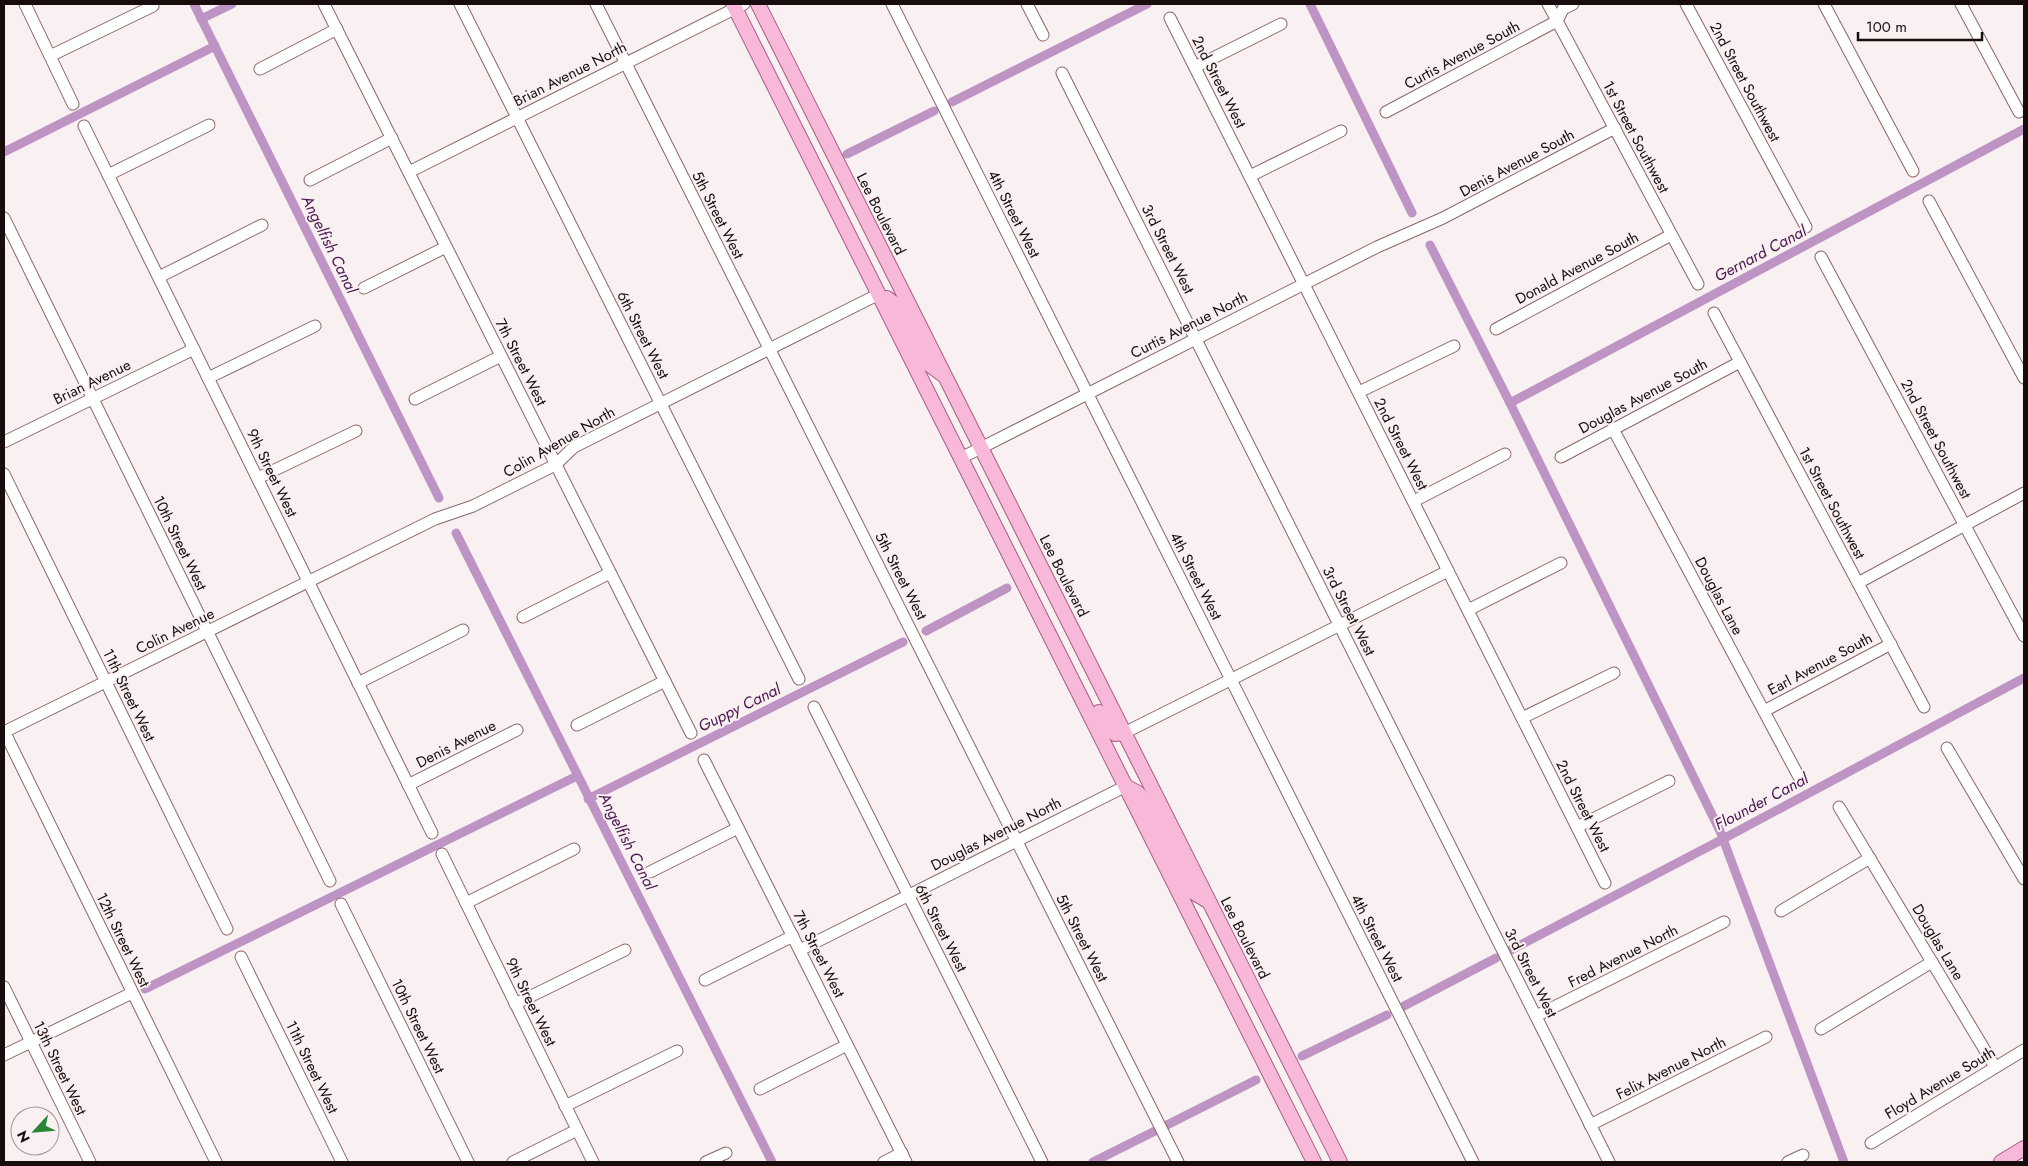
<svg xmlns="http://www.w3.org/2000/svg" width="2028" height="1166" font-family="Jost,sans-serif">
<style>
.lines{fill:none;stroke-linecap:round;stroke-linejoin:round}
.canal{stroke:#bd94c3;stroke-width:9}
.minor-casing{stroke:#896668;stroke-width:13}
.major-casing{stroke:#a55d81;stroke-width:16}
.minor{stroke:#fff;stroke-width:11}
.major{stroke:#f7b8d9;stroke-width:14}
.labels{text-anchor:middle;stroke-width:4;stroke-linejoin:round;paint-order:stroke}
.street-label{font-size:15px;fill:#180c0d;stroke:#f9f1f1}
.water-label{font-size:16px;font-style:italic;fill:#491651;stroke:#f9f1f1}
</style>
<rect width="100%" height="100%" fill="#f9f1f1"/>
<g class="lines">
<g class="canal">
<path d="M 194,4 L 439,498"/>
<path d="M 1310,4 L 1412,213"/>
<path d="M 201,19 L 232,4"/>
<path d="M 952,102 L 1147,4"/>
<path d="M 4,152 L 215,46"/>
<path d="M 847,154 L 934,111"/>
<path d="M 1430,245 L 1510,403 L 1720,831 L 1844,1162"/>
<path d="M 1510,403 L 2024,129"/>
<path d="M 456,533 L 772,1162"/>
<path d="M 926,631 L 1007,588"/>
<path d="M 588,799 L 903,642"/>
<path d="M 1511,950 L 1723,839 L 2024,678"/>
<path d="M 145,989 L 577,776"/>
<path d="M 1404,1006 L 1496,958"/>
<path d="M 1302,1056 L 1387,1015"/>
<path d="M 1167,1125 L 1256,1080"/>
<path d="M 1093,1162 L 1155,1131"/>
</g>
<g class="minor-casing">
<g id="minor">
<path d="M 25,4 L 73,104"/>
<path d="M 324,4 L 691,733"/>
<path d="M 460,4 L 799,679"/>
<path d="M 596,4 L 1178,1162"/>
<path d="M 892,4 L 1473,1162"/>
<path d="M 1027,4 L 1043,35"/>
<path d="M 1548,4 L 1698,284"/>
<path d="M 1686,4 L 1806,227"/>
<path d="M 1824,4 L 1913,171"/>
<path d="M 1961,4 L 2019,112"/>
<path d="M 1170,18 L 1605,883"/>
<path d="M 50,56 L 153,6"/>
<path d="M 1195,67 L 1281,24"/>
<path d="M 260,69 L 337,29"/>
<path d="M 1062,73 L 1609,1162"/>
<path d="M 1386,112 L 1557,21 L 1563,9 L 1573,4"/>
<path d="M 84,126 L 432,833"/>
<path d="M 409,172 L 744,4"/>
<path d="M 108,175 L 209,125"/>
<path d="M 1250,176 L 1341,131"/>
<path d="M 310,180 L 392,138"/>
<path d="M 1929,201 L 2024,378"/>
<path d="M 4,218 L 330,881"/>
<path d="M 1821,257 L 2024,636"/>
<path d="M 159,277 L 262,225"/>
<path d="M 364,288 L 446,247"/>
<path d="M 1714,313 L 1924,707"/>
<path d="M 1496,329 L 1671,235"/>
<path d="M 208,378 L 315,326"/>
<path d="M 1359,392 L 1454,346"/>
<path d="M 415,399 L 501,356"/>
<path d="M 1613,429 L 1799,777"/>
<path d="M 4,442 L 194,349"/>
<path d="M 1561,457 L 1740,362"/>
<path d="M 961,458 L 1377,247 L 1443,218 L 1615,128"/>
<path d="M 4,474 L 227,929"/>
<path d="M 258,478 L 356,431"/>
<path d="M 1414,501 L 1505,454"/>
<path d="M 1858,583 L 2024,493"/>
<path d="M 1468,610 L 1561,563"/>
<path d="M 523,617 L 610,573"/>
<path d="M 358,683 L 463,630"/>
<path d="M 814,707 L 1042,1162"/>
<path d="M 1764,711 L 1891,644"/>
<path d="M 1522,718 L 1614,673"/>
<path d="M 577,725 L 665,681"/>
<path d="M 4,731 L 216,1162"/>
<path d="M 4,732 L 435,519 L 473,506 L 555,465 L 574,447 L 879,294"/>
<path d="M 1124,733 L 1448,571"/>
<path d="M 1947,748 L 2024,879"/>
<path d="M 704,760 L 906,1162"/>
<path d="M 408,785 L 517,730"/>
<path d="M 1839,807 L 1995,1067"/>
<path d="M 1577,827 L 1669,781"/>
<path d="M 442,854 L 593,1162"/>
<path d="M 650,872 L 738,828"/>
<path d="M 466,903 L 574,849"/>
<path d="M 341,904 L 468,1162"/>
<path d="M 1781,911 L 1870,858"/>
<path d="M 800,950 L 1126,786"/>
<path d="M 241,957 L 342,1162"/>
<path d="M 705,980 L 793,936"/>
<path d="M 4,987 L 90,1162"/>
<path d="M 515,1004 L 625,950"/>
<path d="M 1536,1016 L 1724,922"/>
<path d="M 1821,1029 L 1932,962"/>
<path d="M 4,1055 L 132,993"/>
<path d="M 760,1089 L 847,1045"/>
<path d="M 565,1106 L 677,1051"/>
<path d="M 1590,1125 L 1766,1037"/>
<path d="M 1871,1143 L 2024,1050"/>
<path d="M 513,1162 L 577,1130"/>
<path d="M 706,1162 L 726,1153"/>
<path d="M 884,1162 L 902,1153"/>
<path d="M 1788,1162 L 1803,1155"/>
</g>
</g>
<g class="major-casing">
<g id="major">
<path d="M 733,4 L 1314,1162"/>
<path d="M 758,4 L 1340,1162"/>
<path d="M 887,298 L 895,304 L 923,360 L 942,374"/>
<path d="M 1099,712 L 1107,728 L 1115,734 L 1124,733"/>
<path d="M 1127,787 L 1138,793 L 1144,800 L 1191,891 L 1208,901"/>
<path d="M 2001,1162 L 2024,1148"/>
</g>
</g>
<use href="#minor" class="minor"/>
<use href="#major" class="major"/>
</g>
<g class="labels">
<g class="street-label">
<text transform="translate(1462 55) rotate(-28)" y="5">Curtis Avenue South</text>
<text transform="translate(570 74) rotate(-27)" y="5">Brian Avenue North</text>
<text transform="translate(1219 82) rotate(63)" y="5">2nd Street West</text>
<text transform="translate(1745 82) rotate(62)" y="5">2nd Street Southwest</text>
<text transform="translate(1636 137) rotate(62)" y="5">1st Street Southwest</text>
<text transform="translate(1517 163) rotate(-28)" y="5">Denis Avenue South</text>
<text transform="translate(881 214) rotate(63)" y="5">Lee Boulevard</text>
<text transform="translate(1014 214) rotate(63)" y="5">4th Street West</text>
<text transform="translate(718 215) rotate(63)" y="5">5th Street West</text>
<text transform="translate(1168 249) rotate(63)" y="5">3rd Street West</text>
<text transform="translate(1577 268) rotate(-28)" y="5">Donald Avenue South</text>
<text transform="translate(1189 325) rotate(-27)" y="5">Curtis Avenue North</text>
<text transform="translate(643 335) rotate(63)" y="5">6th Street West</text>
<text transform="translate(521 362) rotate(63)" y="5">7th Street West</text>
<text transform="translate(92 382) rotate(-26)" y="5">Brian Avenue</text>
<text transform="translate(1643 396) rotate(-28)" y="5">Douglas Avenue South</text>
<text transform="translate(1936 439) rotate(62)" y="5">2nd Street Southwest</text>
<text transform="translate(559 442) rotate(-30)" y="5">Colin Avenue North</text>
<text transform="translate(1401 444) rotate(63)" y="5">2nd Street West</text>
<text transform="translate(272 473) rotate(64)" y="5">9th Street West</text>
<text transform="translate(1832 503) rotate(62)" y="5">1st Street Southwest</text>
<text transform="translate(180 543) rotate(64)" y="5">10th Street West</text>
<text transform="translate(901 576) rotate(63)" y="5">5th Street West</text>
<text transform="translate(1064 576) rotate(63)" y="5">Lee Boulevard</text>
<text transform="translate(1196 576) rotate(63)" y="5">4th Street West</text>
<text transform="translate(1719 596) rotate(62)" y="5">Douglas Lane</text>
<text transform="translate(1349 611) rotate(63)" y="5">3rd Street West</text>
<text transform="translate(175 631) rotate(-26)" y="5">Colin Avenue</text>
<text transform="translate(1820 664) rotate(-28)" y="5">Earl Avenue South</text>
<text transform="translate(129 695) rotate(64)" y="5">11th Street West</text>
<text transform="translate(456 744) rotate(-27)" y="5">Denis Avenue</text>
<text transform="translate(1583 806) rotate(63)" y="5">2nd Street West</text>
<text transform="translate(996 834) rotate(-27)" y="5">Douglas Avenue North</text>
<text transform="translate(941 928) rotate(63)" y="5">6th Street West</text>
<text transform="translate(1082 938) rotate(63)" y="5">5th Street West</text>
<text transform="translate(1245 938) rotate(63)" y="5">Lee Boulevard</text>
<text transform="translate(1377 938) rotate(63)" y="5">4th Street West</text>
<text transform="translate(123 940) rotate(64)" y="5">12th Street West</text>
<text transform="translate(1938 942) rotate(59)" y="5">Douglas Lane</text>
<text transform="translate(819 954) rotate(63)" y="5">7th Street West</text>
<text transform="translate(1623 956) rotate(-27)" y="5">Fred Avenue North</text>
<text transform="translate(1531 973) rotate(63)" y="5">3rd Street West</text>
<text transform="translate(531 1002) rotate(64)" y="5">9th Street West</text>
<text transform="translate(418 1026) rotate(64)" y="5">10th Street West</text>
<text transform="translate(312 1067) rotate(64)" y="5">11th Street West</text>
<text transform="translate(60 1068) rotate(64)" y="5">13th Street West</text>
<text transform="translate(1671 1068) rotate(-27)" y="5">Felix Avenue North</text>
<text transform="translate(1940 1083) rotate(-31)" y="5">Floyd Avenue South</text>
</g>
<g class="water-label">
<text transform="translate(330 244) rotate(64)" y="6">Angelfish Canal</text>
<text transform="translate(1760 253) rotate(-28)" y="6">Gernard Canal</text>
<text transform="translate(739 707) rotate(-26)" y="6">Guppy Canal</text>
<text transform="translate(1761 801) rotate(-28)" y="6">Flounder Canal</text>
<text transform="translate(628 841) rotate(63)" y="6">Angelfish Canal</text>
</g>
</g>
<rect width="2028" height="1166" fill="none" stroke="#180c0d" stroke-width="10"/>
<g transform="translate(35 1131) rotate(244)"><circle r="24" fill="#f9f1f1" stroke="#9f9596"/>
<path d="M0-4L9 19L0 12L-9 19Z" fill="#2a8637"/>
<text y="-8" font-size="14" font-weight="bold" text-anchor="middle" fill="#180c0d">N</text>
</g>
<path d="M1858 32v8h124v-8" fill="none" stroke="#180c0d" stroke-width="2.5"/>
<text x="1866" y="32" font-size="15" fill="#180c0d" stroke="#f9f1f1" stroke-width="4" paint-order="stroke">100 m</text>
</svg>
